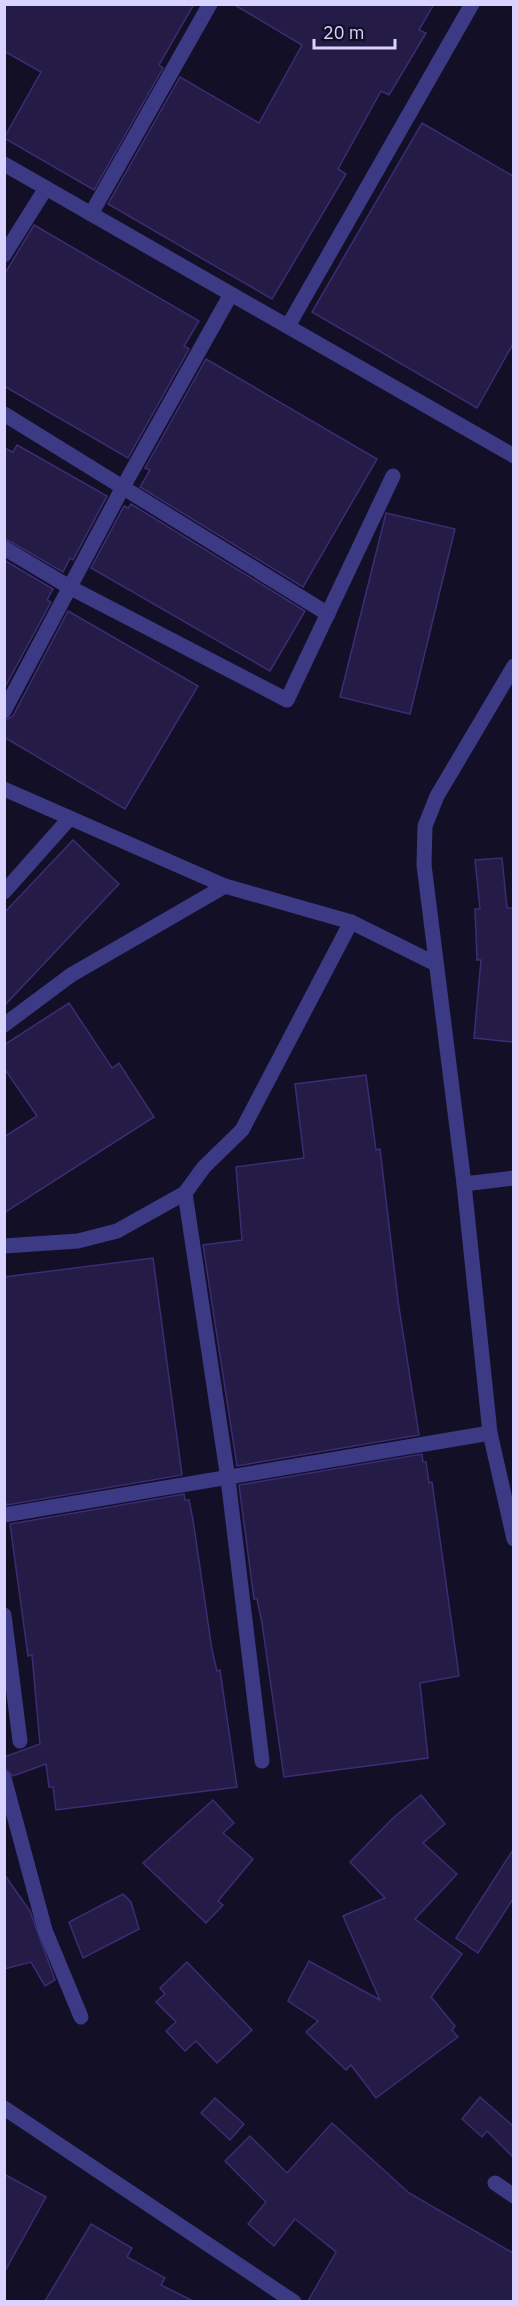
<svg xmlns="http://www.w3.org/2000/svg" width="518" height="2306" font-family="'IBM Plex Sans',sans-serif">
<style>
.building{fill:#241b47;stroke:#3b2d73;stroke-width:1.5}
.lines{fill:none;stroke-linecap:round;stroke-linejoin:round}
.minor{stroke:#3d3a85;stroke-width:15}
</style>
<rect width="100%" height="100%" fill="#130f26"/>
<g class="building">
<path d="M 4,4 L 194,4 L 159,65 L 163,68 L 94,190 L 4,138 L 41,72 L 4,51 Z"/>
<path d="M 233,4 L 434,4 L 419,30 L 426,33 L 389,95 L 381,91 L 338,169 L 346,174 L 272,299 L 108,204 L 180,77 L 259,123 L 302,45 Z"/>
<path d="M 422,123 L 513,176 L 513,344 L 477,408 L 312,312 Z"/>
<path d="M 34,225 L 199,321 L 184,346 L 189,349 L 128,458 L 4,386 L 4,275 Z"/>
<path d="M 206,359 L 377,459 L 303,587 L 140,487 L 150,470 L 145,468 Z"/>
<path d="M 17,445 L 107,496 L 73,560 L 70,558 L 63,572 L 4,538 L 4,448 L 13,452 Z"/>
<path d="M 131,504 L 305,611 L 270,671 L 91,568 L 124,506 L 128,508 Z"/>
<path d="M 386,513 L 455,529 L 410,714 L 340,697 Z"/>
<path d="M 4,560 L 53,589 L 47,600 L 51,602 L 4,689 Z"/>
<path d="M 68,611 L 198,686 L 125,809 L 4,737 L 4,721 L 13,716 Z"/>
<path d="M 73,840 L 119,884 L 4,1006 L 4,913 Z"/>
<path d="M 502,858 L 507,908 L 513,908 L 513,1042 L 474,1038 L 481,960 L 477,960 L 475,909 L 480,909 L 475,860 Z"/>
<path d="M 69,1003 L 112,1068 L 119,1063 L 154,1117 L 4,1213 L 4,1137 L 37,1116 L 4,1068 L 4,1045 Z"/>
<path d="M 366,1075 L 376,1150 L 380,1149 L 398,1301 L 419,1435 L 237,1466 L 203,1245 L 242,1240 L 236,1167 L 304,1158 L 295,1084 Z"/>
<path d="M 153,1258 L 182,1475 L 7,1505 L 4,1500 L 4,1277 Z"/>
<path d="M 422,1454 L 423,1462 L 426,1462 L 429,1483 L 432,1482 L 459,1676 L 420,1683 L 428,1758 L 284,1777 L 262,1623 L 257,1599 L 254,1599 L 239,1485 Z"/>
<path d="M 184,1494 L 185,1500 L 189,1500 L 193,1520 L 212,1650 L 217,1671 L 220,1670 L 237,1787 L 56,1810 L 53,1787 L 49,1787 L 46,1764 L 13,1776 L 4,1768 L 4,1757 L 40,1744 L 32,1655 L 28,1656 L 10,1524 Z"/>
<path d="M 421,1795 L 445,1824 L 423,1843 L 457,1874 L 415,1919 L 462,1954 L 431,1997 L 455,2026 L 452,2030 L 458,2037 L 376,2098 L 351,2065 L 346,2070 L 306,2032 L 318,2021 L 288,2001 L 309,1961 L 380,2000 L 343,1916 L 385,1898 L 350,1862 L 393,1818 Z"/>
<path d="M 213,1800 L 234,1823 L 223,1833 L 253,1859 L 218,1901 L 223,1905 L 206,1923 L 143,1863 Z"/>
<path d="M 513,1850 L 513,1899 L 478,1953 L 456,1938 Z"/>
<path d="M 4,1874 L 30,1911 L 55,1980 L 45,1986 L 31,1962 L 4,1969 Z"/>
<path d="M 123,1894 L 131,1902 L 139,1929 L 83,1958 L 69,1922 Z"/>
<path d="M 187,1962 L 252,2030 L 217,2063 L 196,2041 L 185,2051 L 166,2031 L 176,2022 L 156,2002 L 165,1994 L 160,1988 Z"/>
<path d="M 480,2097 L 513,2126 L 513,2157 L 487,2131 L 482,2137 L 462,2119 Z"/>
<path d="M 215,2098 L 244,2124 L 230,2140 L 201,2113 Z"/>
<path d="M 332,2123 L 409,2193 L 513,2253 L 513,2301 L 308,2301 L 336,2252 L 295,2219 L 274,2246 L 248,2224 L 266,2202 L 225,2161 L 250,2136 L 287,2173 Z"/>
<path d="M 4,2174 L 46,2197 L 4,2273 Z"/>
<path d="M 91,2224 L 132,2248 L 127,2257 L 165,2278 L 161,2285 L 193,2301 L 45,2301 Z"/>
</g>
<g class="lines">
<g class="minor">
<path d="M 4,164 L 231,294"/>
<path d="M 91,214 L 210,4"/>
<path d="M 4,255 L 46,188"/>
<path d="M 288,326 L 472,4"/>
<path d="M 4,414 L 328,614"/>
<path d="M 4,548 L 71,588 L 287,700 L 393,476"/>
<path d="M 514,666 L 437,796 L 425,826 L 424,865 L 464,1184 L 490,1433 L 514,1539"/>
<path d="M 4,711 L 123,487 L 231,294 L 514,456"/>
<path d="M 4,789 L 225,886 L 351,922 L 436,964"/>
<path d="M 4,892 L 69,819"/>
<path d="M 4,1025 L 71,975 L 225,886"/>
<path d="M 464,1184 L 514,1178"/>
<path d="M 185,1193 L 228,1479 L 262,1761"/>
<path d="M 4,1246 L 78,1241 L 117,1231 L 185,1193 L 204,1167 L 242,1130 L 351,922"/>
<path d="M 4,1515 L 490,1433"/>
<path d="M 4,1615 L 20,1741"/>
<path d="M 4,1778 L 45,1930 L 81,2017"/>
<path d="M 4,2108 L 294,2302"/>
<path d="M 495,2183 L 514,2196"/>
</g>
</g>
<rect width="518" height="2306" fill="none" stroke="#d9d4ff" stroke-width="12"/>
<path d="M314 39v9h81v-9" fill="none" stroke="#d9d4ff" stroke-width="3"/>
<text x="323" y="39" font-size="18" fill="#d9d4ff" stroke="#130f26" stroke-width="4.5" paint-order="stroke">20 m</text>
</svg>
